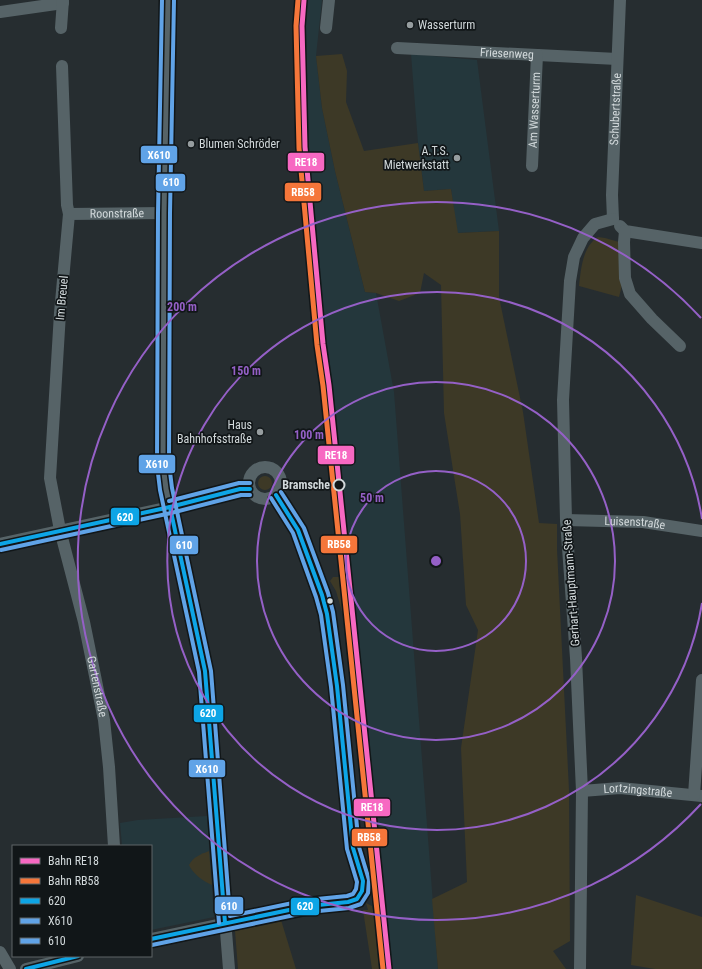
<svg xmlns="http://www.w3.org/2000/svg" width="702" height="969" font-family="'Roboto Condensed',sans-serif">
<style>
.built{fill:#24373c}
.green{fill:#3d3926}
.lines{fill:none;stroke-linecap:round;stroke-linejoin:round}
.minor{stroke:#566367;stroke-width:12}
.bus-1-casing{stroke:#111618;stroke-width:7}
.bus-2-casing{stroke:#111618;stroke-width:7}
.bus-3-casing{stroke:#111618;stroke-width:7}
.bus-1{stroke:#0da5e6;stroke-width:4}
.bus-2{stroke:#60a3e7;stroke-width:4}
.bus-3{stroke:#60a3e7;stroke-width:4}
.rail-1-casing{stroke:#111618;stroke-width:8}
.rail-2-casing{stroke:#111618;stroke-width:8}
.rail-1{stroke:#f768c2;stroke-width:5}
.rail-2{stroke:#f5763a;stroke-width:5}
.ring{fill:none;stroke:#9560c7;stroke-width:2}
.poi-dot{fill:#969d9f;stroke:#111618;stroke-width:1.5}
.stop-dot{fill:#111618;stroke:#d2d9db;stroke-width:2}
.bus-dot{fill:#d2d9db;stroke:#111618;stroke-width:1.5}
.labels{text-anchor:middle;stroke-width:3.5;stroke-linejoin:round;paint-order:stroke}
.poi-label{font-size:12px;fill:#d2d9db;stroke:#111618;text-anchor:start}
.street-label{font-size:12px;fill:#d2d9db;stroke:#111618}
.stop-label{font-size:12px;font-weight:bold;fill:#d2d9db;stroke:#111618;text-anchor:end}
.centre{fill:#9560c7;stroke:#111618;stroke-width:2}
.ring-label{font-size:12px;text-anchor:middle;font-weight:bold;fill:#9560c7;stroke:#111618;stroke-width:3.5;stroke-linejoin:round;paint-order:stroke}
.line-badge{stroke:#111618;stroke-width:1.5}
.badge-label{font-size:11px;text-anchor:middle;font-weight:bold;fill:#fff}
</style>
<rect width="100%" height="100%" fill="#262d30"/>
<g class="built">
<path d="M 300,0 L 322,0 L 316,56 L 322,108 L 335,171 L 365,292 L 376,293 L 394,392 L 438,969 L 379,969 L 374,912 L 372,906 L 320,337 L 301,147 L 300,64 L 298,44 Z"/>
<path d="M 411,54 L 477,60 L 499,231 L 457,233 L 451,189 L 424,191 L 418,143 Z"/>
<path d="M 207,816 L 214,917 L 151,930 L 151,846 L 122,846 L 120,823 L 138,820 Z"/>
</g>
<g class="green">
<path d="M 342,54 L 347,71 L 346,102 L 364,151 L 418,143 L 424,191 L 451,189 L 458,233 L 499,231 L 499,297 L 523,412 L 539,523 L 557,524 L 557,549 L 569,790 L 570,941 L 553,951 L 566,969 L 438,969 L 432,899 L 467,882 L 461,748 L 478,630 L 466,605 L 460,514 L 444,413 L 441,285 L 424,273 L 420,293 L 399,301 L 376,293 L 365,292 L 335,171 L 322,108 L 316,56 Z"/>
<path d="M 598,237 L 605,238 L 619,242 L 622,285 L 619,297 L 579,286 C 581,270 582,247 598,237 Z"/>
<circle cx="265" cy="483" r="7"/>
<path d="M 333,577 L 339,577 L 343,615 L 336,591 L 330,581 Z"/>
<path d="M 209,851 L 212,885 C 204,882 192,873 189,865 C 193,857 201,854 209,851 Z"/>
<path d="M 636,895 L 702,917 L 702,969 L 655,969 L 631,965 Z"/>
<path d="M 366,903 L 372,906 L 374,912 L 379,969 L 372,969 L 363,910 L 368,910 Z"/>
<path d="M 281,920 L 296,969 L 238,969 L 235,931 Z"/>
</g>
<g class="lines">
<g class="minor">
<path d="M 168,0 L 164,213 L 163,464 L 166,489 L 205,671 L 229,969"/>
<path d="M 0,12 L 63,3"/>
<path d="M 61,28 L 63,0"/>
<path d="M 326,28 L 329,0"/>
<path id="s1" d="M 397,48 L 617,59"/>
<path id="s2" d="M 62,66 L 67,205 L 69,214 L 60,313 L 50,478 L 60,530 L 84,622 L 104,720 L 109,767 L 114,846"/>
<path id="s3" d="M 532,166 L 537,55"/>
<path id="s4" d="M 69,214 L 164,213"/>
<path id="s5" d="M 613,219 L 612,195 L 620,0"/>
<path d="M 620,226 L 625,231 L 702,243"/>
<path d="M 625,231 L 624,242 L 625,278 L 630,294 L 652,319 L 680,346"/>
<circle cx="265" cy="483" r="16"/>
<path id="s6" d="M 566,520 L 643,522 L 702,531"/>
<path d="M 0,544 L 170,507 L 240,489 L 250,489"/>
<path id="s7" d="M 582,791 L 620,788 L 702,796"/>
<path d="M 694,795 L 702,680"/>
<path d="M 151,939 L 308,906 L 348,902 L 357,899 L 362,891 L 363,881 L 353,848 L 337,686 L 327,614 L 322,595 L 298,530 L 276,495"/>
<path d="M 0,952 L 10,969"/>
<path d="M 580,968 L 582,791 L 576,658 L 566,520 L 563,400 L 570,281 L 574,257 L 583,238 L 595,224 L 613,219"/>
<path d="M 26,969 L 78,956"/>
</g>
<g class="bus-1-casing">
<g id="bus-1">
<path d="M 170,507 L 205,671 L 225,923"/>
<path d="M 0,544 L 170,507 L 240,489 L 250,489"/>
<path d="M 151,939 L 308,906 L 348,902 L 357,899 L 362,891 L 363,881 L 353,848 L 337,686 L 327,614 L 322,595 L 298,530 L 276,495"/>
<path d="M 26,969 L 78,956"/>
</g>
</g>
<g class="bus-2-casing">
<g id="bus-2">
<path d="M 162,0 L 158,213 L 157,465 L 160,490 L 199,672 L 219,923"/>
<path d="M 1,550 L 171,513 L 241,495 L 250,495"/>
<path d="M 152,945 L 309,912 L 349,908 L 361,904 L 368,893 L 369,880 L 359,847 L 343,685 L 333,612 L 328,593 L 304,528 L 281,492"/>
</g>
</g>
<g class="bus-3-casing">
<g id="bus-3">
<path d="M 174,0 L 170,213 L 169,464 L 172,488 L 211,671 L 230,916 L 307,900 L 347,896 L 353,894 L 356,889 L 357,882 L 347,849 L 331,687 L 321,615 L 316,597 L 293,533 L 271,498"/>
<path d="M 169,501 L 239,483 L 250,483"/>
</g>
</g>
<use href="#bus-1" class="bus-1"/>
<use href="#bus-2" class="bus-2"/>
<use href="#bus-3" class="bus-3"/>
<g class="rail-1-casing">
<path id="rail-1" d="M 304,0 L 302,26 L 305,147 L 323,344 L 329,385 L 389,969"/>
</g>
<g class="rail-2-casing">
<path id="rail-2" d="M 298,0 L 296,26 L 299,148 L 317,345 L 323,386 L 383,969"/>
</g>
<use href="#rail-1" class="rail-1"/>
<use href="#rail-2" class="rail-2"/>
</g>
<g class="ring">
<circle cx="436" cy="561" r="90"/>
<circle cx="436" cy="561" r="179"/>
<path d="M702 603A269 269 0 1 1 702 519"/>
<path d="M701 804A359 359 0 1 1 701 318"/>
</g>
<g class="poi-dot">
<circle cx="410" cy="25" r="4"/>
<circle cx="191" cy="144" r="4"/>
<circle cx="457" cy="158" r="4"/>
<circle cx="260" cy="432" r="4"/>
</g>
<circle class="stop-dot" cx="339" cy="485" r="5.5"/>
<circle class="bus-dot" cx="330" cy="601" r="3.5"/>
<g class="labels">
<g class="poi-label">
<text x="418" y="29">Wasserturm</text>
<text x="199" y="148">Blumen Schröder</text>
<text x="449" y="155" text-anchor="end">A.T.S.<tspan x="449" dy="14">Mietwerkstatt</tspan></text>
<text x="252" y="429" text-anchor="end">Haus<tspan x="252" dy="14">Bahnhofsstraße</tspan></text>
</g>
<g class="street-label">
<text dy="4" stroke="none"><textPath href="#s1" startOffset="110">Friesenweg</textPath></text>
<text dy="4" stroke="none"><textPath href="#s5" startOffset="110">Schubertstraße</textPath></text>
<text dy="4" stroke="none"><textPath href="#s3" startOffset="56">Am Wasserturm</textPath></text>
<text dy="4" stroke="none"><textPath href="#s4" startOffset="48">Roonstraße</textPath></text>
<text transform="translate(62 298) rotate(-85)" y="4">Im Breuel</text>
<text dy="4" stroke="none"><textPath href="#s6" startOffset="69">Luisenstraße</textPath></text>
<text transform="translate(571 583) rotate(-94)" y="4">Gerhart-Hauptmann-Straße</text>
<text dy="4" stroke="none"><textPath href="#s2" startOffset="627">Gartenstraße</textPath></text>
<text dy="4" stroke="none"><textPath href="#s7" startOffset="56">Lortzingstraße</textPath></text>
</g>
<g class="stop-label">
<text x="330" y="489">Bramsche</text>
</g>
</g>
<circle cx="436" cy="561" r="6" class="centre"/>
<g class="ring-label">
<text x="182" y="311">200 m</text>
<text x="246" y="375">150 m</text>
<text x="309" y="439">100 m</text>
<text x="372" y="502">50 m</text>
</g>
<g class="line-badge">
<rect x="140" y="145" width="38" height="19" rx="4" fill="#60a3e7"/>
<rect x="287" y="152" width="38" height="20" rx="4" fill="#f768c2"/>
<rect x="155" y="173" width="31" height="19" rx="4" fill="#60a3e7"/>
<rect x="284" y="182" width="38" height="20" rx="4" fill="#f5763a"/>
<rect x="317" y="445" width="38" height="20" rx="4" fill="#f768c2"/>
<rect x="138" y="454" width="38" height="20" rx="4" fill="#60a3e7"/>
<rect x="110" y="507" width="30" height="19" rx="4" fill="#0da5e6"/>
<rect x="320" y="535" width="38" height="19" rx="4" fill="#f5763a"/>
<rect x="169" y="535" width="30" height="20" rx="4" fill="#60a3e7"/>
<rect x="193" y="704" width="31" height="19" rx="4" fill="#0da5e6"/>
<rect x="188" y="759" width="38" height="19" rx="4" fill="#60a3e7"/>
<rect x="353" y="798" width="38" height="19" rx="4" fill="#f768c2"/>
<rect x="351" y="828" width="37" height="19" rx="4" fill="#f5763a"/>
<rect x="214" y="896" width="30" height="19" rx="4" fill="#60a3e7"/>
<rect x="290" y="897" width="30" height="19" rx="4" fill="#0da5e6"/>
</g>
<g class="badge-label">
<text x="159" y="159">X610</text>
<text x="306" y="166">RE18</text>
<text x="171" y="186">610</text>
<text x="303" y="196">RB58</text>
<text x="336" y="459">RE18</text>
<text x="157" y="468">X610</text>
<text x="125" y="521">620</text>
<text x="339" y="548">RB58</text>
<text x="184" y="549">610</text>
<text x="208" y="717">620</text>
<text x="207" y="773">X610</text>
<text x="372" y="811">RE18</text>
<text x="369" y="841">RB58</text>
<text x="229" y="910">610</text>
<text x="305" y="910">620</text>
</g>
<rect x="12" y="845" width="140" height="112" fill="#111618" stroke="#5e6466"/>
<rect x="20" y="858" width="20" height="6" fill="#f768c2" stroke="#5e6466"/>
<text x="48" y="865" font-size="12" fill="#d2d9db">Bahn RE18</text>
<rect x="20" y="878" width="20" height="6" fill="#f5763a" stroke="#5e6466"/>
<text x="48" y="885" font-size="12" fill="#d2d9db">Bahn RB58</text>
<rect x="20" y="898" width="20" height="6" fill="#0da5e6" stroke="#5e6466"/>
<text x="48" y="905" font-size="12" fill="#d2d9db">620</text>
<rect x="20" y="918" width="20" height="6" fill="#60a3e7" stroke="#5e6466"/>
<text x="48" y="925" font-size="12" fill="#d2d9db">X610</text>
<rect x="20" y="938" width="20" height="6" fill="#60a3e7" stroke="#5e6466"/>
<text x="48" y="945" font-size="12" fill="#d2d9db">610</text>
</svg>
